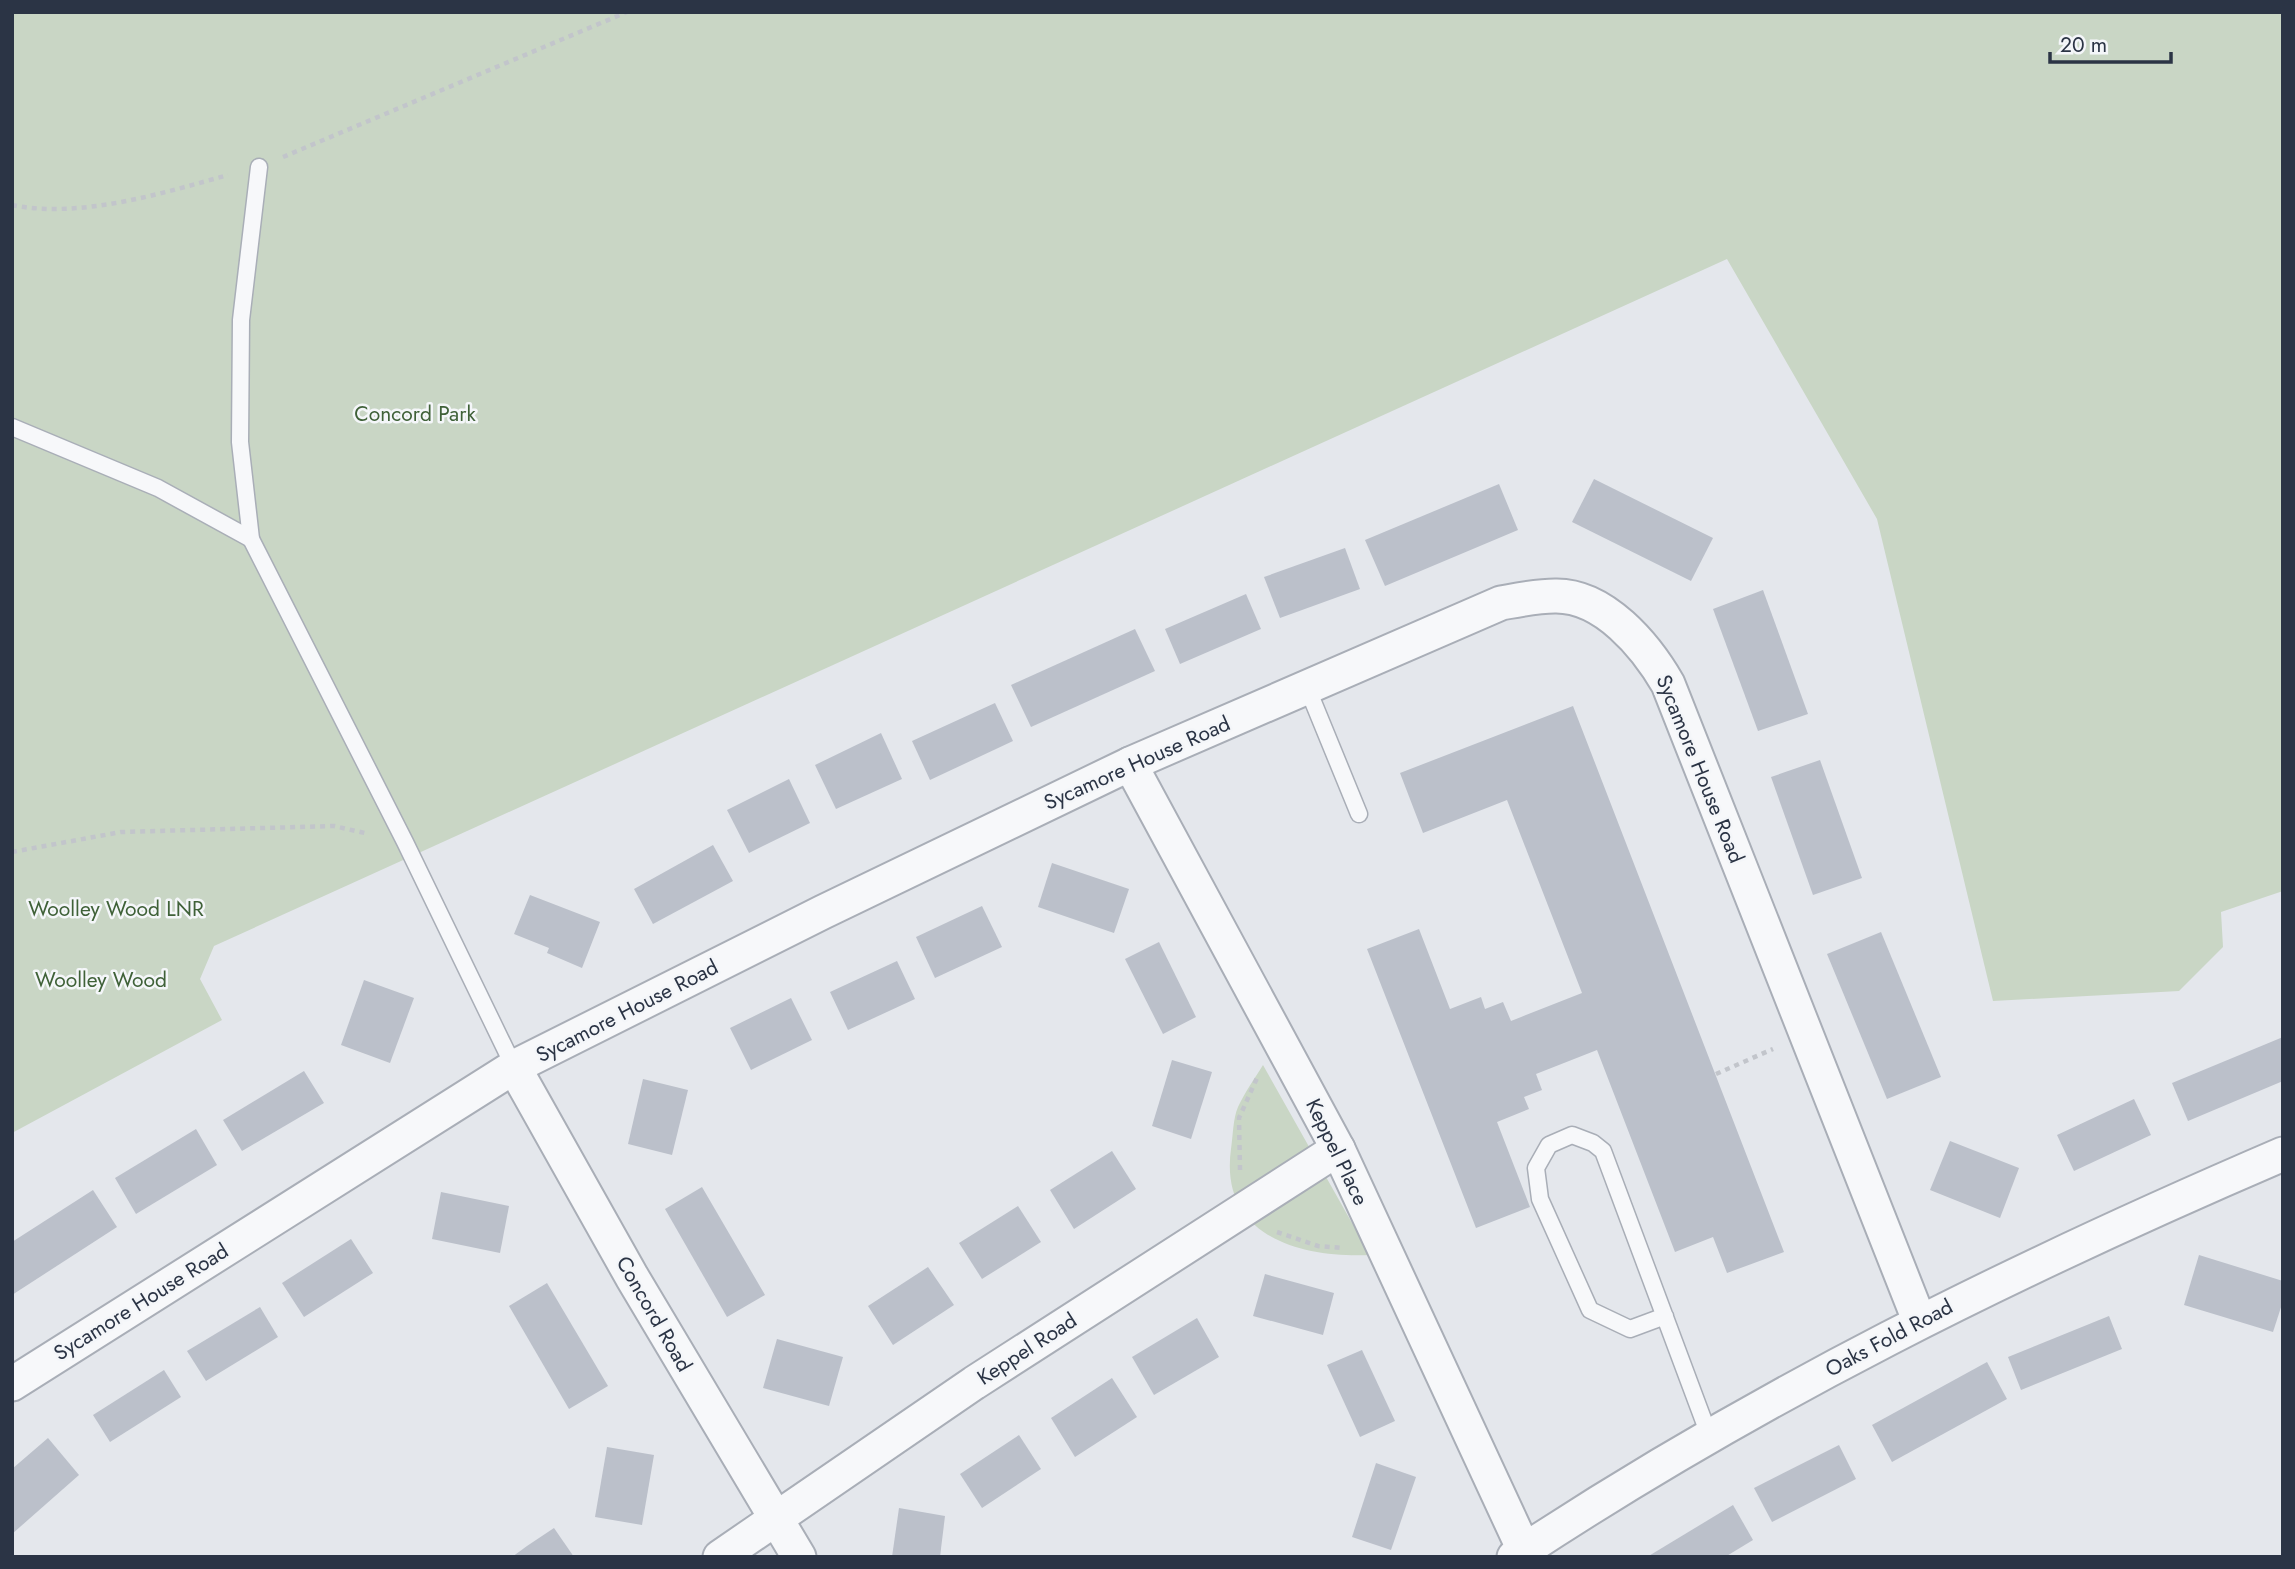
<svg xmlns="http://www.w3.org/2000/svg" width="2295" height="1569" font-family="Jost,sans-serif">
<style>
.green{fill:#c9d6c5}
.building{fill:#bbc0ca}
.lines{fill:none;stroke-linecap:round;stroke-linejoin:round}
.lane-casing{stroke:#a9aeb7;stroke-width:19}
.street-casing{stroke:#a9aeb7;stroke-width:37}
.path{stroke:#c2c5cb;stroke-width:4.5;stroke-dasharray:5 5;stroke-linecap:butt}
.lane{stroke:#f7f8fa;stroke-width:16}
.street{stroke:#f7f8fa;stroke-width:33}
.labels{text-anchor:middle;stroke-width:5;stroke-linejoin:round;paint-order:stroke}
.park-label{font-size:21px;fill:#3f6138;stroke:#f4f6f9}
.street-label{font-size:21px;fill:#2b3445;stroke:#f4f6f9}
</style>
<rect width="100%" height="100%" fill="#e4e7ec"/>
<g class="green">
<path d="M 12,12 L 2283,12 L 2283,891 L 2221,912 L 2223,947 L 2179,991 L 1993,1001 L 1877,519 L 1727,259 L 214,946 L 200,979 L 222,1020 L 12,1133 Z"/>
<path d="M 1263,1065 L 1370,1255 C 1300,1258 1219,1236 1231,1149 C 1233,1136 1233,1118 1238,1107 C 1245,1092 1255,1078 1263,1065 Z"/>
</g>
<g class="building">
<path d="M 1594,479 L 1713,538 L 1691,581 L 1572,522 Z"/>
<path d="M 1499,484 L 1518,530 L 1385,586 L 1365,540 Z"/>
<path d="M 1345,548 L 1360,589 L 1280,618 L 1264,577 Z"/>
<path d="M 1763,590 L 1808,714 L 1758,731 L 1713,609 Z"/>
<path d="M 1246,594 L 1261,629 L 1180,664 L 1165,629 Z"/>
<path d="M 1135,629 L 1155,671 L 1031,727 L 1011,685 Z"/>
<path d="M 995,703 L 1013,741 L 930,780 L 912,741 Z"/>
<path d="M 1573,706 L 1784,1252 L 1727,1273 L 1713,1237 L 1675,1252 L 1597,1050 L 1536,1074 L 1542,1090 L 1524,1097 L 1529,1109 L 1497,1122 L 1530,1207 L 1476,1228 L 1367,949 L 1419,929 L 1450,1009 L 1481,997 L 1485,1009 L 1503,1002 L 1511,1021 L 1582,993 L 1507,800 L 1423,833 L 1400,773 Z"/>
<path d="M 881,733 L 902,779 L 836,809 L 815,765 Z"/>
<path d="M 1820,760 L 1862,878 L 1813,895 L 1771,777 Z"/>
<path d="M 789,779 L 810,823 L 749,853 L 727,810 Z"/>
<path d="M 713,845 L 733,881 L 653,924 L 634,889 Z"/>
<path d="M 1052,863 L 1129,889 L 1114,933 L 1038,907 Z"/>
<path d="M 530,895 L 600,922 L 582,968 L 547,953 L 549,948 L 514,934 Z"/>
<path d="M 982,906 L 1002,947 L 935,978 L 916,937 Z"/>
<path d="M 1881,932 L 1941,1077 L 1887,1099 L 1827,954 Z"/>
<path d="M 1159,942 L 1196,1017 L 1163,1034 L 1125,959 Z"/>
<path d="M 897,961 L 915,999 L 848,1030 L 830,992 Z"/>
<path d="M 364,980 L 414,998 L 390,1063 L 341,1045 Z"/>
<path d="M 791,998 L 812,1040 L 751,1070 L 730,1028 Z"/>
<path d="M 2283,1037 L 2283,1081 L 2188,1121 L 2172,1083 Z"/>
<path d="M 1172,1060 L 1212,1072 L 1191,1139 L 1152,1126 Z"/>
<path d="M 304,1071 L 324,1103 L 242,1151 L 223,1120 Z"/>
<path d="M 643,1079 L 688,1090 L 672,1155 L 628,1144 Z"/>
<path d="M 2134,1099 L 2151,1135 L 2074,1171 L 2057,1135 Z"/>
<path d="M 196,1129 L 217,1165 L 136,1214 L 115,1178 Z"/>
<path d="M 1950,1141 L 2019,1168 L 2000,1218 L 1930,1190 Z"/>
<path d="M 1112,1151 L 1136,1189 L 1074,1229 L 1050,1190 Z"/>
<path d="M 702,1187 L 765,1295 L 727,1317 L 665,1209 Z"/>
<path d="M 93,1190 L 117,1227 L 12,1295 L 12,1242 Z"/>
<path d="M 441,1192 L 509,1206 L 500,1253 L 432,1239 Z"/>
<path d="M 1018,1206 L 1041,1242 L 982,1279 L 959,1243 Z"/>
<path d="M 351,1239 L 373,1273 L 304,1317 L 282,1283 Z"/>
<path d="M 2199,1255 L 2283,1281 L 2283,1301 L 2273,1332 L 2184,1305 Z"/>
<path d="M 928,1267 L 954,1305 L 893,1345 L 868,1306 Z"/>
<path d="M 1265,1274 L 1334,1293 L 1323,1335 L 1253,1316 Z"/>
<path d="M 547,1283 L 608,1386 L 569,1409 L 509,1306 Z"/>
<path d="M 260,1307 L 278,1337 L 206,1381 L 187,1351 Z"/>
<path d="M 2109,1316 L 2122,1349 L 2021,1390 L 2008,1357 Z"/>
<path d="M 1197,1318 L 1219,1357 L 1154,1395 L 1132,1357 Z"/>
<path d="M 777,1339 L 843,1357 L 829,1406 L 763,1388 Z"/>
<path d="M 1362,1350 L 1395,1421 L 1360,1437 L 1327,1365 Z"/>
<path d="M 1987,1362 L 2007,1399 L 1892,1462 L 1872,1425 Z"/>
<path d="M 164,1370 L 181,1397 L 110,1442 L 93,1415 Z"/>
<path d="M 1112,1378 L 1137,1417 L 1075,1457 L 1051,1418 Z"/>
<path d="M 1019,1435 L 1041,1469 L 982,1508 L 960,1474 Z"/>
<path d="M 48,1438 L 79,1475 L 12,1534 L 12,1469 Z"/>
<path d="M 1839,1445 L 1856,1479 L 1772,1522 L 1754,1488 Z"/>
<path d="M 607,1447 L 654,1455 L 642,1525 L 595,1517 Z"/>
<path d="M 1376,1463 L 1416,1477 L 1391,1550 L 1352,1537 Z"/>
<path d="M 1733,1505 L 1753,1540 L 1725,1557 L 1647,1557 Z"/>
<path d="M 899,1508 L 945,1516 L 940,1557 L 892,1557 Z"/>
<path d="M 554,1528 L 574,1557 L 512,1557 L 527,1546 Z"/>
</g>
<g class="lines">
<g class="lane-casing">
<g id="lane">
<path d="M 259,167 L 241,320 L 240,442 L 251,539 L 405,842 L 514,1067"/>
<path d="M 12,427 L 158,488 L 251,539"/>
<path d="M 1307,687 L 1359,814"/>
<path d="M 1665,1316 L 1630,1329 L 1590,1310 L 1540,1199 L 1536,1168 L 1549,1145 L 1572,1135 L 1593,1143 L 1603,1151 L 1709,1435"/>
</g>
</g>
<g class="street-casing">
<g id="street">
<path d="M 1130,764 L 1338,1149 L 1524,1550"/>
<path d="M 514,1067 L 632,1277 L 799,1557"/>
<path d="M 12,1384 L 514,1067 L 823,912 L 1130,764 L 1501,603 C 1518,600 1537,596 1555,596 C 1604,595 1646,646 1668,684 L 1919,1320"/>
<path d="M 720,1557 L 974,1383 L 1338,1149"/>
<path d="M 1514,1557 C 1759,1395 2013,1270 2283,1154"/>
</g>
</g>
<g class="path">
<path d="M 283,157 L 627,12"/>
<path d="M 12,205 C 80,219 163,193 228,175"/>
<path d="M 12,852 L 121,832 L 334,826 L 369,834"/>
<path d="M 1716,1074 L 1773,1049"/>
<path d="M 1240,1170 L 1239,1118 L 1257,1078"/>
<path d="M 1277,1232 L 1318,1246 L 1343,1248"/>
</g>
<use href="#lane" class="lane"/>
<use href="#street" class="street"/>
</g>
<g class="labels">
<g class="park-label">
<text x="415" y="421">Concord Park</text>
<text x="116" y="916">Woolley Wood LNR</text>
<text x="101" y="987">Woolley Wood</text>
</g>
<g class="street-label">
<text transform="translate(1137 763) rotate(-24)" y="7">Sycamore House Road</text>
<text transform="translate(1700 769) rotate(68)" y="7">Sycamore House Road</text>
<text transform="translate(627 1011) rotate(-27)" y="7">Sycamore House Road</text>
<text transform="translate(1337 1152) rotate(64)" y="7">Keppel Place</text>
<text transform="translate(141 1302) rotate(-32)" y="7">Sycamore House Road</text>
<text transform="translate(654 1314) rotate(60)" y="7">Concord Road</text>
<text transform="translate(1889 1338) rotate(-28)" y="7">Oaks Fold Road</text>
<text transform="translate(1027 1349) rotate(-33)" y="7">Keppel Road</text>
</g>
</g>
<rect width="2295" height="1569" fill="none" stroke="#2b3445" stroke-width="28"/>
<path d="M2050 52v10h121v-10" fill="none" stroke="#2b3445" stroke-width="3.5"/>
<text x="2060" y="52" font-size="21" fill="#2b3445" stroke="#f4f6f9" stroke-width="5" paint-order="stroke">20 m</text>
</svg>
